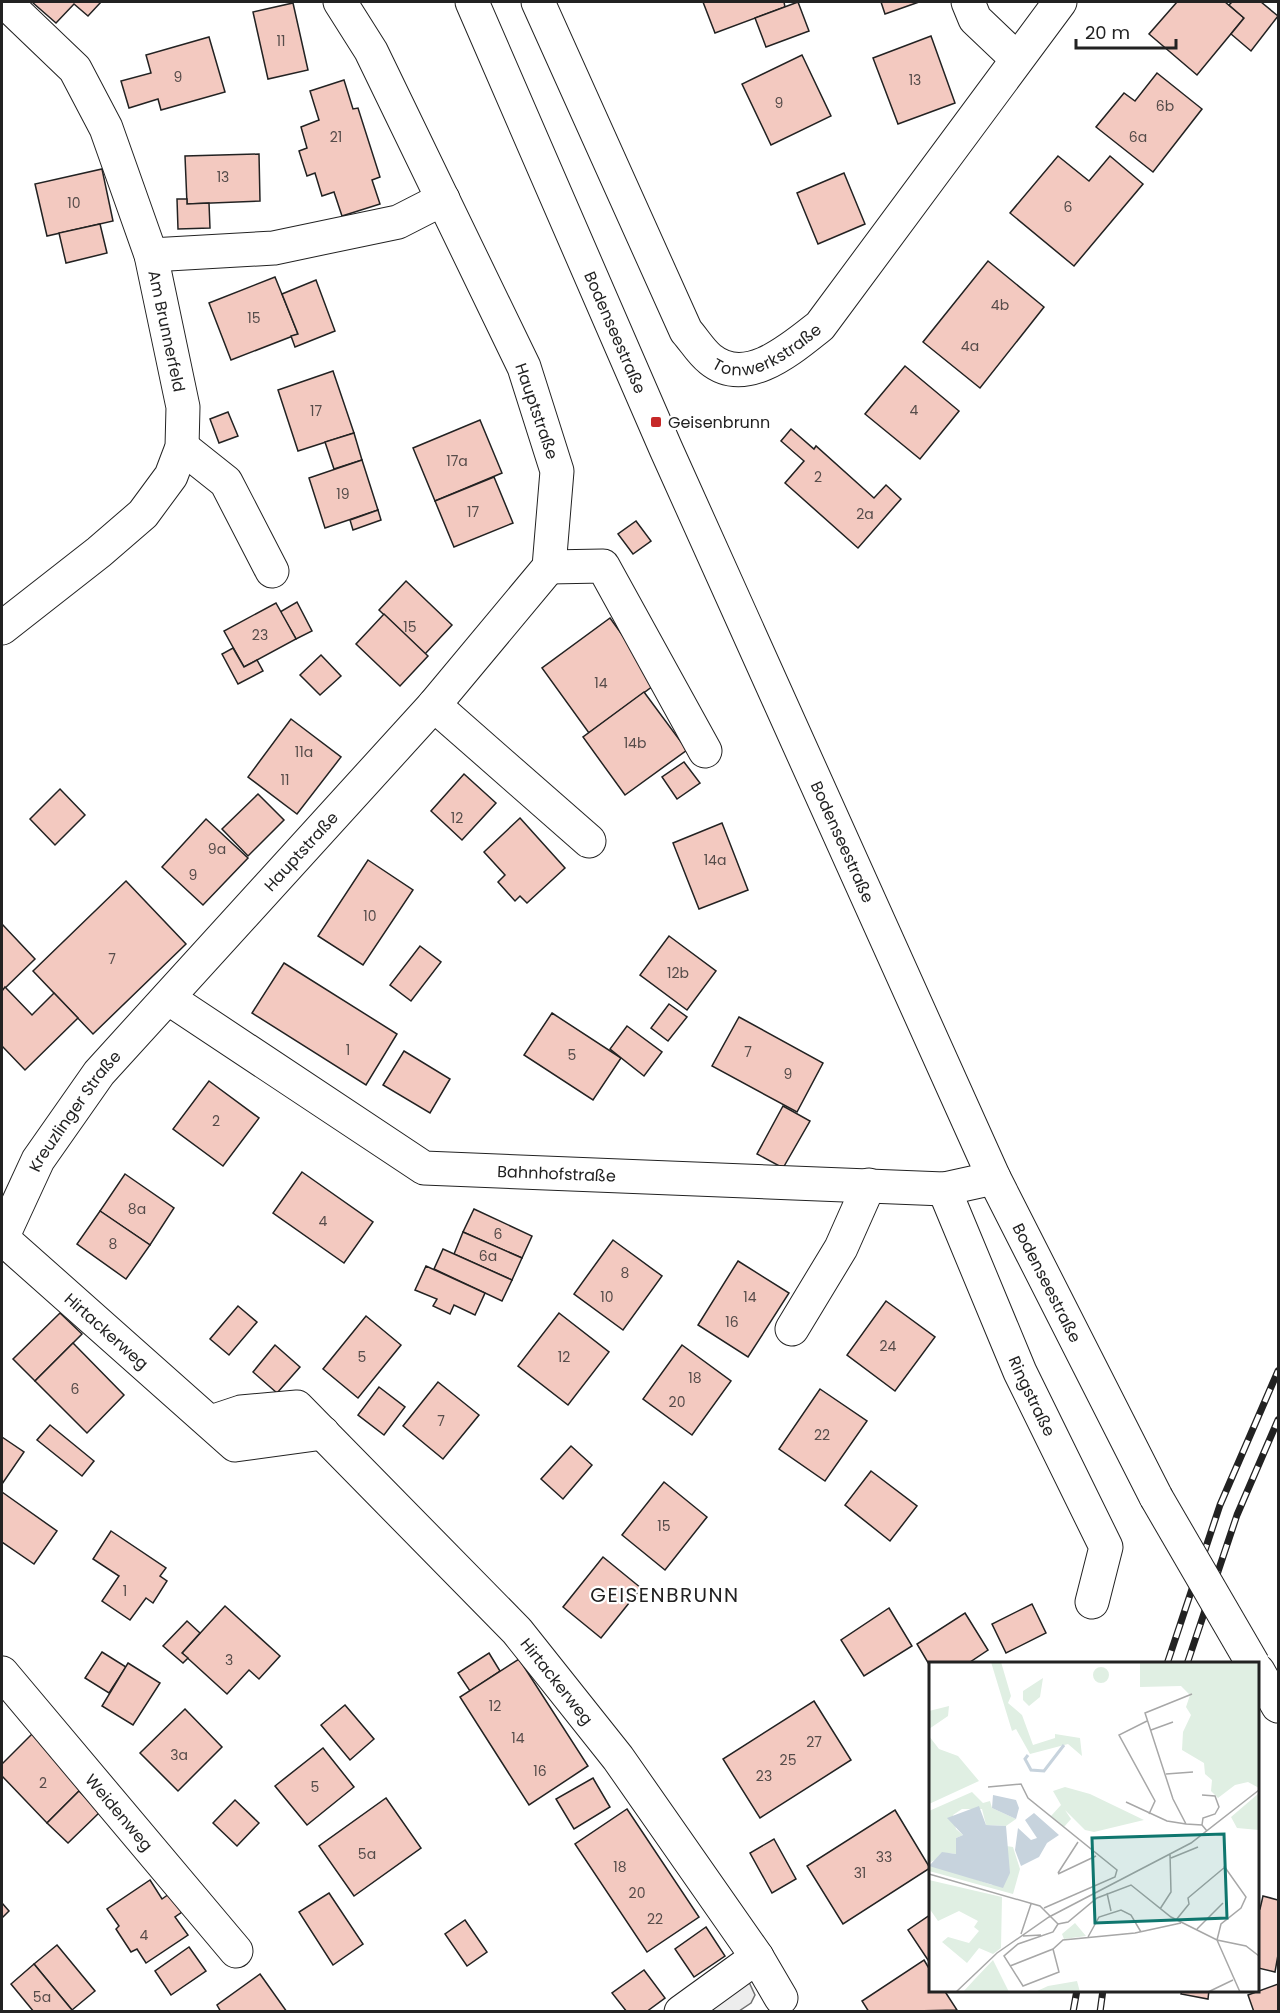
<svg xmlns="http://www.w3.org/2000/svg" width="1280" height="2013" font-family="Poppins,sans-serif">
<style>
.parking{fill:#ededed;stroke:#6f6f6f;stroke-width:1.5}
.building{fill:#f3c9c0;stroke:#222;stroke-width:1.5}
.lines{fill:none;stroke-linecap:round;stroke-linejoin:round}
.minor-casing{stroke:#222;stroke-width:35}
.major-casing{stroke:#222;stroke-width:35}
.minor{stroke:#fff;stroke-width:33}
.major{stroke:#fff;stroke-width:33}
.rail-casing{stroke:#222;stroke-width:7}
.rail{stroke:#fff;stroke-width:4.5;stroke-dasharray:14;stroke-linecap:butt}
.major-bridge-casing{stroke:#222;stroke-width:35;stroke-linecap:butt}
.major-bridge{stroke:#fff;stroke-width:33}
.poi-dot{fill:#c62828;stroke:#fff;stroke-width:2}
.labels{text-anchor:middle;stroke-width:4.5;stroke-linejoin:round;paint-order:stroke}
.number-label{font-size:14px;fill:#564c4a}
.street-label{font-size:16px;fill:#222;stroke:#fff}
.poi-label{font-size:16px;fill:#222;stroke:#fff;text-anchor:start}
.quarter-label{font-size:20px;letter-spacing:1.5px;fill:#222;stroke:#fff}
.inset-river{fill:none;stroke:#c7d3dd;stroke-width:3}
.inset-road{fill:none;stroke:#a7a7a7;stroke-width:1.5}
.view{fill:#0f766e;fill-opacity:0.15;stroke:#0f766e;stroke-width:3}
.inset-edge{fill:none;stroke:#222;stroke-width:3}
</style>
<rect width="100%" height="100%" fill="#fff"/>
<path class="parking" d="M 748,1980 L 755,1995 L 751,2003 L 739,2011 L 690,2012 Z"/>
<g class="building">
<path d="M 32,2 L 101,2 L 88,16 L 74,4 L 56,23 Z"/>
<path d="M 703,2 L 784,2 L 785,7 L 715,33 Z"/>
<path d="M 798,2 L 809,31 L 766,47 L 755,18 Z"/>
<path d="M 881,2 L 919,2 L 885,14 Z"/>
<path d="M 1177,2 L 1225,2 L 1244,18 L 1197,75 L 1149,34 Z"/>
<path d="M 1232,2 L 1261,2 L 1278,16 L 1251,51 L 1231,34 L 1244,18 L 1229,5 Z"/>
<path d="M 293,3 L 308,70 L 268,79 L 253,12 Z"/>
<path d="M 931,36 L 955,103 L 898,124 L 873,58 Z"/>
<path d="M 209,37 L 225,92 L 161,110 L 158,99 L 129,108 L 121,81 L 151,73 L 146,55 Z"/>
<path d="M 802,55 L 831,116 L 771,145 L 742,84 Z"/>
<path d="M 1157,73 L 1202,109 L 1153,172 L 1096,127 L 1124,93 L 1135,101 Z"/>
<path d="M 344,80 L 353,109 L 358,108 L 380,177 L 372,180 L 380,204 L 342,216 L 334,192 L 322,196 L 315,173 L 307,176 L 299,151 L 307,148 L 301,127 L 319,120 L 310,91 Z"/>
<path d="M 259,154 L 260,201 L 187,204 L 185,156 Z"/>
<path d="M 1058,156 L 1089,181 L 1110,156 L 1143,184 L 1074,266 L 1010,213 Z"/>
<path d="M 102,169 L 113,221 L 47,236 L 35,184 Z"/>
<path d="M 844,173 L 865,224 L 818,244 L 797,193 Z"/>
<path d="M 177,199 L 187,199 L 187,204 L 209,203 L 210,228 L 178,229 Z"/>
<path d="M 100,224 L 107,253 L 66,263 L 59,233 Z"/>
<path d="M 988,261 L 1044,307 L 980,388 L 923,342 Z"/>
<path d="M 275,277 L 298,334 L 231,360 L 209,303 Z"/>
<path d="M 316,280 L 335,331 L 295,347 L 291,336 L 298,334 L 282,294 Z"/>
<path d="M 905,366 L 959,411 L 920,459 L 865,414 Z"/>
<path d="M 333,371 L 354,433 L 298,451 L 278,390 Z"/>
<path d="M 228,412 L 238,436 L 219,443 L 210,419 Z"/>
<path d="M 480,420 L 502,473 L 435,501 L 413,448 Z"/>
<path d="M 791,429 L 814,449 L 816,446 L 874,498 L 886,485 L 901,499 L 858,548 L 785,483 L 804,461 L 781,441 Z"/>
<path d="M 354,433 L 362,460 L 334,469 L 325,442 Z"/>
<path d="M 362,460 L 378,510 L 325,528 L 309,478 Z"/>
<path d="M 494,477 L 513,523 L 454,547 L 435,501 Z"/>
<path d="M 378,510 L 381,520 L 353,530 L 350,520 Z"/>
<path d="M 636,521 L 651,541 L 633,554 L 618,534 Z"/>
<path d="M 406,581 L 452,625 L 425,654 L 379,610 Z"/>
<path d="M 297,602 L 312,631 L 296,639 L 280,612 Z"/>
<path d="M 276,603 L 296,639 L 244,667 L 224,631 Z"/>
<path d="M 384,614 L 428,656 L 400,686 L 356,644 Z"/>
<path d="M 610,618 L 657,683 L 589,733 L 542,668 Z"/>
<path d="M 233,648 L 244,667 L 257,660 L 263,671 L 238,684 L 222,654 Z"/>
<path d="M 321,655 L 341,676 L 320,695 L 300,675 Z"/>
<path d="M 644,692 L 687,750 L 625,795 L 583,737 Z"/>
<path d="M 291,719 L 341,757 L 297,814 L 248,777 Z"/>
<path d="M 684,762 L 700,783 L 677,799 L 662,777 Z"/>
<path d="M 464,774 L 496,803 L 462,840 L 431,811 Z"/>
<path d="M 60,789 L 85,815 L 55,845 L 30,819 Z"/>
<path d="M 258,794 L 284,820 L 248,856 L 222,829 Z"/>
<path d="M 520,818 L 565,868 L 527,903 L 520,896 L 515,901 L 498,882 L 505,875 L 484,852 Z"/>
<path d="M 206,819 L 248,858 L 203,905 L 162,867 Z"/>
<path d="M 722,823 L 748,890 L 699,909 L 673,843 Z"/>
<path d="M 368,860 L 413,890 L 363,965 L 318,936 Z"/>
<path d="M 126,881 L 186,944 L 93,1034 L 33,971 Z"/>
<path d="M 2,924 L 35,959 L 2,991 Z"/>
<path d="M 669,936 L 716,971 L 687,1010 L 640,975 Z"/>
<path d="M 420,946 L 441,962 L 411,1001 L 390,985 Z"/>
<path d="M 284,963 L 397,1034 L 366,1085 L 252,1013 Z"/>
<path d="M 5,987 L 32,1015 L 54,993 L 78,1018 L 25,1070 L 2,1046 L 2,991 Z"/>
<path d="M 669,1004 L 687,1017 L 668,1041 L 651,1028 Z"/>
<path d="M 552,1013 L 621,1058 L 593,1100 L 524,1055 Z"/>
<path d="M 739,1017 L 823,1063 L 797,1112 L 712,1066 Z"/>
<path d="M 627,1026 L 662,1052 L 644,1076 L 610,1049 Z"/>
<path d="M 404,1051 L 450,1079 L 430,1113 L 383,1085 Z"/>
<path d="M 209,1081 L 259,1118 L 223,1166 L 173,1129 Z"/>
<path d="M 783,1106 L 810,1121 L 783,1168 L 757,1154 Z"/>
<path d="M 302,1172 L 373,1222 L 344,1263 L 273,1213 Z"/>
<path d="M 125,1174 L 174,1208 L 150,1245 L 100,1211 Z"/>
<path d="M 474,1209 L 532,1236 L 522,1258 L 463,1232 Z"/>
<path d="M 100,1211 L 150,1245 L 126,1279 L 77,1244 Z"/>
<path d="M 463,1232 L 522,1258 L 512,1280 L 454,1254 Z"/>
<path d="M 613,1240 L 662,1276 L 623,1330 L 574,1294 Z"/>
<path d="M 443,1249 L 512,1280 L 502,1301 L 434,1269 Z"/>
<path d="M 738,1261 L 789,1293 L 748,1357 L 698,1325 Z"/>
<path d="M 426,1266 L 485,1293 L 475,1315 L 454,1305 L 450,1314 L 433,1306 L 437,1299 L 415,1290 Z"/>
<path d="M 886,1301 L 935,1337 L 895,1391 L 847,1355 Z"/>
<path d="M 238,1306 L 257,1322 L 229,1355 L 210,1339 Z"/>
<path d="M 60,1313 L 82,1334 L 35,1381 L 13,1359 Z"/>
<path d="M 559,1313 L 609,1352 L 568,1405 L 518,1366 Z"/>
<path d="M 366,1316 L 401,1345 L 358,1398 L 323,1369 Z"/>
<path d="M 73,1343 L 124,1395 L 87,1433 L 35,1381 Z"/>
<path d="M 275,1345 L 300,1367 L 277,1393 L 253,1372 Z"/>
<path d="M 682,1345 L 731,1381 L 692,1435 L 643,1399 Z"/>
<path d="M 438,1382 L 479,1415 L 443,1459 L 403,1426 Z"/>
<path d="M 379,1387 L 405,1407 L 384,1435 L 358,1415 Z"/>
<path d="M 820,1389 L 867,1421 L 825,1481 L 779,1449 Z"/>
<path d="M 50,1425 L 94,1461 L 82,1476 L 37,1440 Z"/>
<path d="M 2,1437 L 24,1452 L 2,1484 Z"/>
<path d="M 571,1446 L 592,1465 L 563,1499 L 541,1479 Z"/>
<path d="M 871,1471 L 917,1506 L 890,1541 L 845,1505 Z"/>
<path d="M 664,1482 L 707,1517 L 665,1570 L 622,1535 Z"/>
<path d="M 2,1492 L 57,1531 L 34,1564 L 2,1542 Z"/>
<path d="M 111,1531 L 166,1568 L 160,1576 L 167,1581 L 153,1603 L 146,1598 L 130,1620 L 102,1601 L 119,1576 L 93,1559 Z"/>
<path d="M 603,1557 L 641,1588 L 601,1638 L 563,1607 Z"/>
<path d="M 1032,1604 L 1046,1633 L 1006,1653 L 992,1624 Z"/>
<path d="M 225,1606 L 280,1656 L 259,1679 L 249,1670 L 227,1694 L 182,1653 Z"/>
<path d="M 889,1608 L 912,1646 L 864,1676 L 841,1640 Z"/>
<path d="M 965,1613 L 988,1650 L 967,1664 L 930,1664 L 930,1666 L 917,1644 Z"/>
<path d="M 187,1621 L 200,1633 L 182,1653 L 188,1658 L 183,1663 L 163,1646 Z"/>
<path d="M 102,1652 L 126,1667 L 109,1693 L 85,1678 Z"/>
<path d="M 489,1653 L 500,1671 L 470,1691 L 458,1673 Z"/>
<path d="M 519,1659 L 588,1766 L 529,1805 L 460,1697 Z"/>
<path d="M 128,1663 L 160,1683 L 133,1725 L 102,1706 Z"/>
<path d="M 814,1701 L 851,1760 L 760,1818 L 723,1759 Z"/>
<path d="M 345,1705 L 374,1739 L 350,1760 L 321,1725 Z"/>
<path d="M 185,1709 L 222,1747 L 178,1791 L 140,1753 Z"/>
<path d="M 33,1733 L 85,1785 L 47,1823 L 2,1776 L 2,1764 Z"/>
<path d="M 323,1748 L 354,1787 L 307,1825 L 275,1786 Z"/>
<path d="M 593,1778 L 610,1807 L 574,1829 L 556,1799 Z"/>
<path d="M 79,1791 L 100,1812 L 68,1843 L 47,1823 Z"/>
<path d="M 386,1798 L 421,1848 L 354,1896 L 319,1846 Z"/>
<path d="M 235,1800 L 259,1823 L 237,1846 L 213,1823 Z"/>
<path d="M 627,1809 L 699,1917 L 647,1952 L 575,1844 Z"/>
<path d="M 895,1810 L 930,1868 L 843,1924 L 807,1866 Z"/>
<path d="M 774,1839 L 796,1879 L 772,1893 L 750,1853 Z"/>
<path d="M 150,1880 L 162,1899 L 169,1894 L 182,1912 L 175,1917 L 188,1935 L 146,1963 L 137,1949 L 131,1952 L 116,1929 L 119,1926 L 107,1909 Z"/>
<path d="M 329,1893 L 363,1944 L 333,1965 L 299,1912 Z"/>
<path d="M 1263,1896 L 1278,1900 L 1278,1955 L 1275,1972 L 1258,1968 L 1258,1909 L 1260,1909 Z"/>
<path d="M 2,1903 L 9,1911 L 2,1918 Z"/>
<path d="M 930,1915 L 930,1963 L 908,1930 Z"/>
<path d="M 465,1920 L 487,1952 L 467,1966 L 445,1934 Z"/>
<path d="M 706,1927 L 725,1956 L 694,1977 L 675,1949 Z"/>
<path d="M 57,1945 L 95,1991 L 72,2010 L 34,1964 Z"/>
<path d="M 189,1947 L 206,1971 L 171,1995 L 155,1971 Z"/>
<path d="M 924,1960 L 930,1970 L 930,1990 L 944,1990 L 957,2010 L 869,2012 L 862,2001 Z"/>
<path d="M 34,1964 L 72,2010 L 70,2012 L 34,2012 L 11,1984 Z"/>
<path d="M 644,1970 L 665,1998 L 646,2012 L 627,2012 L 612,1993 Z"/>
<path d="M 260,1974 L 287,2012 L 221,2012 L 217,2005 Z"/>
<path d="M 1278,1984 L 1278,2012 L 1254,2012 L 1248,1995 Z"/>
<path d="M 1182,1990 L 1209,1990 L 1208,1999 L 1181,1994 Z"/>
</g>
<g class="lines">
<g class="minor-casing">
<g id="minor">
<path id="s1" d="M 538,2 L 686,331 C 694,340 701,352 710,359 C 746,389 792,348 820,326 L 1060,2"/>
<path d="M 968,2 L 975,19 L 1016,58"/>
<path d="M 151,255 L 274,248 L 398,222 L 443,199"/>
<path d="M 182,447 L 226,482 L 272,571"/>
<path d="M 549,567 L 603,566 L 705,751"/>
<path d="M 2,628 L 99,552 L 143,514 L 171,476 L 182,447 L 183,407 L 151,255 L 106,128 L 75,69 L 5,2"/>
<path d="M 434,705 L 589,841"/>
<path id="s2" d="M 168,998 L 424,1168 L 944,1189 L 994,1178"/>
<path id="s3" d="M 944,1189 L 1020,1372 L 1106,1547 L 1092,1602"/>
<path id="s4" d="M 2,1238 L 38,1160 L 99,1073 L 434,705 L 549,567 L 557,471 L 524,367 L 371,51 L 340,2"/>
<path id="s5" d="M 2,1238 L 235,1445 L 323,1433"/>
<path d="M 792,1329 L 841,1248 L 869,1185"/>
<path id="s6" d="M 211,1422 L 241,1412 L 297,1407 L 517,1631 L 618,1758 L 757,1957 L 781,1998"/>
<path id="s7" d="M 2,1673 L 236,1951"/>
<path d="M 681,2012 L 757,1957"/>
</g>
</g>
<g class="major-casing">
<g id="major">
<path id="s8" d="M 472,2 L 666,449 L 994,1178 L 1156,1497"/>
<path d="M 1258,1671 L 1278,1706"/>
</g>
</g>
<use href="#minor" class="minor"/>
<use href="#major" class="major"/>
<g class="rail-casing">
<g id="rail">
<path d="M 1167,1664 L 1220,1505 L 1278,1371"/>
<path d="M 1187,1664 L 1237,1515 L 1278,1420"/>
<path d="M 1073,2012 L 1077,1990"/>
<path d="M 1100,2012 L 1103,1990"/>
</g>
</g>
<use href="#rail" class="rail"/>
<g class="major-bridge-casing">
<path id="major-bridge" d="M 1156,1497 L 1253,1664"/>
</g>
<use href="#major-bridge" class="major-bridge"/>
</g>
<rect class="poi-dot" x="650" y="416" width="12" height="12" rx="3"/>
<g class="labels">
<g class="number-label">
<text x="281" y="46">11</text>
<text x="178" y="82">9</text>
<text x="915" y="85">13</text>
<text x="779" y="108">9</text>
<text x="1165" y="111">6b</text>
<text x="336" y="142">21</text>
<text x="1138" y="142">6a</text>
<text x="223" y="182">13</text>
<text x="74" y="208">10</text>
<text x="1068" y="212">6</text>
<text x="1000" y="310">4b</text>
<text x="254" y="323">15</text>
<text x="970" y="351">4a</text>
<text x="914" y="415">4</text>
<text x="316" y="416">17</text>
<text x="457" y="466">17a</text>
<text x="818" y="482">2</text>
<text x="343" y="499">19</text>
<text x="473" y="517">17</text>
<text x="865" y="519">2a</text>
<text x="410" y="632">15</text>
<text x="260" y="640">23</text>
<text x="601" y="688">14</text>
<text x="635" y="748">14b</text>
<text x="304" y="757">11a</text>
<text x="285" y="785">11</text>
<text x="457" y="823">12</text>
<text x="217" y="854">9a</text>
<text x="715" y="865">14a</text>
<text x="193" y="880">9</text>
<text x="370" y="921">10</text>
<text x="112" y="964">7</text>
<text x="678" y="978">12b</text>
<text x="348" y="1055">1</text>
<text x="748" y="1057">7</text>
<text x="572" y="1060">5</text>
<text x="788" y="1079">9</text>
<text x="216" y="1126">2</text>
<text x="137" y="1214">8a</text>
<text x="323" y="1226">4</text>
<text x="498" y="1239">6</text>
<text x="113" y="1249">8</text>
<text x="488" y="1261">6a</text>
<text x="625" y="1278">8</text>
<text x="607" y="1302">10</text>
<text x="750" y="1302">14</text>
<text x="732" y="1327">16</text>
<text x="888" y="1351">24</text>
<text x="362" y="1362">5</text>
<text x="564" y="1362">12</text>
<text x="695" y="1383">18</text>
<text x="75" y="1394">6</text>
<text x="677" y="1407">20</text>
<text x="441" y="1426">7</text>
<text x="822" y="1440">22</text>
<text x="664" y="1531">15</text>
<text x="125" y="1596">1</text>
<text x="229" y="1665">3</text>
<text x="495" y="1711">12</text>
<text x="518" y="1743">14</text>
<text x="814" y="1747">27</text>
<text x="179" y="1760">3a</text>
<text x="788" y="1765">25</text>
<text x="540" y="1776">16</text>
<text x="764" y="1781">23</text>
<text x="43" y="1788">2</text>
<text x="315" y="1792">5</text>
<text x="367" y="1859">5a</text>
<text x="884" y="1862">33</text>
<text x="620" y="1872">18</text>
<text x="860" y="1878">31</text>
<text x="637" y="1898">20</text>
<text x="655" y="1924">22</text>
<text x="144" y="1940">4</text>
<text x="42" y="2002">5a</text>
</g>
<g class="street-label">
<text transform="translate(167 331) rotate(78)" y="6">Am Brunnerfeld</text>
<text dy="6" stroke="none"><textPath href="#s8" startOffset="360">Bodenseestraße</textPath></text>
<text dy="6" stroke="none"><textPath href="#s1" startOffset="462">Tonwerkstraße</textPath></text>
<text transform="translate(537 411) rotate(71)" y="6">Hauptstraße</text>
<text dy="6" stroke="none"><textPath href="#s8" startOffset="918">Bodenseestraße</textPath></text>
<text dy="6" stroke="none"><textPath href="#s4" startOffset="492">Hauptstraße</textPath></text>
<text dy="6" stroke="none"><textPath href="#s4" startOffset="147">Kreuzlinger Straße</textPath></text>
<text dy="6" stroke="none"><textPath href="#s2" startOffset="440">Bahnhofstraße</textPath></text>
<text dy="6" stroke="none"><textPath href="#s8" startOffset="1404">Bodenseestraße</textPath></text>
<text dy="6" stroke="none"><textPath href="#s5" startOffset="140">Hirtackerweg</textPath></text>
<text dy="6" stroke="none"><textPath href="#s3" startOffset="225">Ringstraße</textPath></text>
<text dy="6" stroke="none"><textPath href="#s6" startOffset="466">Hirtackerweg</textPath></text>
<text dy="6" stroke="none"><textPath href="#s7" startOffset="182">Weidenweg</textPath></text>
</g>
<g class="poi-label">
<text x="668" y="428">Geisenbrunn</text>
</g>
<g class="quarter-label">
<text x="665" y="1602">GEISENBRUNN</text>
</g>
</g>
<g transform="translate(929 1662)">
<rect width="330" height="330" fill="#fff"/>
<path d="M 62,0 L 72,0 L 82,34 L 79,41 L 93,53 L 104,83 L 126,76 L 126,72 L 151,76 L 153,94 L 139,82 L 101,92 L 87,67 L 83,69 ZM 211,0 L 330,0 L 330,126 L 319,120 L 306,123 L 289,136 L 282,129 L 283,118 L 276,112 L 275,101 L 253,88 L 254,70 L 262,53 L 257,45 L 261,33 L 252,24 L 211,25 ZM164 13a8 8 0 1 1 16 0a8 8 0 1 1-16 0ZM 114,16 L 111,35 L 100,44 L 94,38 L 94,29 ZM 20,44 L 19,54 L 0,67 L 0,49 ZM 0,74 L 10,87 L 29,94 L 50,119 L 0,142 ZM 136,125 L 161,132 L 215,158 L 165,170 L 156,168 L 136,148 L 142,157 L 135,165 L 122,154 L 132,143 L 124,129 ZM 43,130 L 54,141 L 61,139 L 63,146 L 87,157 L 77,164 L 57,163 L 53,147 L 33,147 L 24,153 L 27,167 L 34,173 L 27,176 L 27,192 L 19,191 L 0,201 L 0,149 ZM 330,131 L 330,168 L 308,166 L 302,155 ZM 77,184 L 84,185 L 91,207 L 84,232 L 0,209 L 0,204 L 11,205 L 63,223 L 80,211 ZM 0,218 L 73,235 L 72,286 L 64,292 L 50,286 L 38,301 L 13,280 L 19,275 L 40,281 L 50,269 L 45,265 L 49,259 L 30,249 L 9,259 L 0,246 ZM 146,261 L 157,274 L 135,277 L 133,272 ZM 64,298 L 80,330 L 34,330 L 45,318 ZM 148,319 L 151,330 L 106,330 L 119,324 Z" fill="#e0efe3"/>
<path d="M 64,133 L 87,138 L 90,146 L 87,157 L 63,146 ZM 50,144 L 57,163 L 77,164 L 81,211 L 74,226 L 0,204 L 13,190 L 27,192 L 27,176 L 34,173 L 18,156 ZM 105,151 L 130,173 L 118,181 L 110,195 L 92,204 L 86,188 L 89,166 L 102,178 L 108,176 L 96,158 Z" fill="#c7d3dd"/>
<path class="inset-river" d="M 99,93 L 96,97 L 102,108 L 115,109 L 135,83"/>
<path class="inset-road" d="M 263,32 L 216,51 L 244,137 L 257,162 L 273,163 L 278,169M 218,59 L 190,73 L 226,139 L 220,152M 222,68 L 244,60M 237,112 L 264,110M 59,125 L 92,122 L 99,136 L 188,208 L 186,215 L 115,246M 197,140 L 238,159 L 257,162M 273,163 L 274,156 L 286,152 L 290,145 L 286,134 L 273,133M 242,196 L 269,185M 295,204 L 317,235 L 312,246 L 292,262 L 288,278 L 311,330M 129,211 L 149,180M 0,212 L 111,244 L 129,262M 129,212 L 167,194M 178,231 L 182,249M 231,247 L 242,230 L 241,192M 247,258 L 260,242 L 259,236 L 296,205M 129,262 L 139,260 L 168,236 L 202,223 L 242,255 L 288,278 L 317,284 L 330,294M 268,267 L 294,241M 92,272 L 102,242M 94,274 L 112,273M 159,275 L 170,255 L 192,248 L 202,253 L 212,270M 124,287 L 130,310 L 94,324 L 75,294 L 89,282 L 124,270 L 129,262M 81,304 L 124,287 L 134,278 L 206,271 L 252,261M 27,330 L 68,291 L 120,255 L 262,181 L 330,128M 279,330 L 304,318"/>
<path class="view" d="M 295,172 L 298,256 L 166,261 L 163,176 Z"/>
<rect width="330" height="330" class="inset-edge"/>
</g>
<rect width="1280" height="2013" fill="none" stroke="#222222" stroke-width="6"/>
<path d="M1076 39v9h100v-9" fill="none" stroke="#222222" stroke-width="3"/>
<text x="1085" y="39" font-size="18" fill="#222222" stroke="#ffffff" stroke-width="4.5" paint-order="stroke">20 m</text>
</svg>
